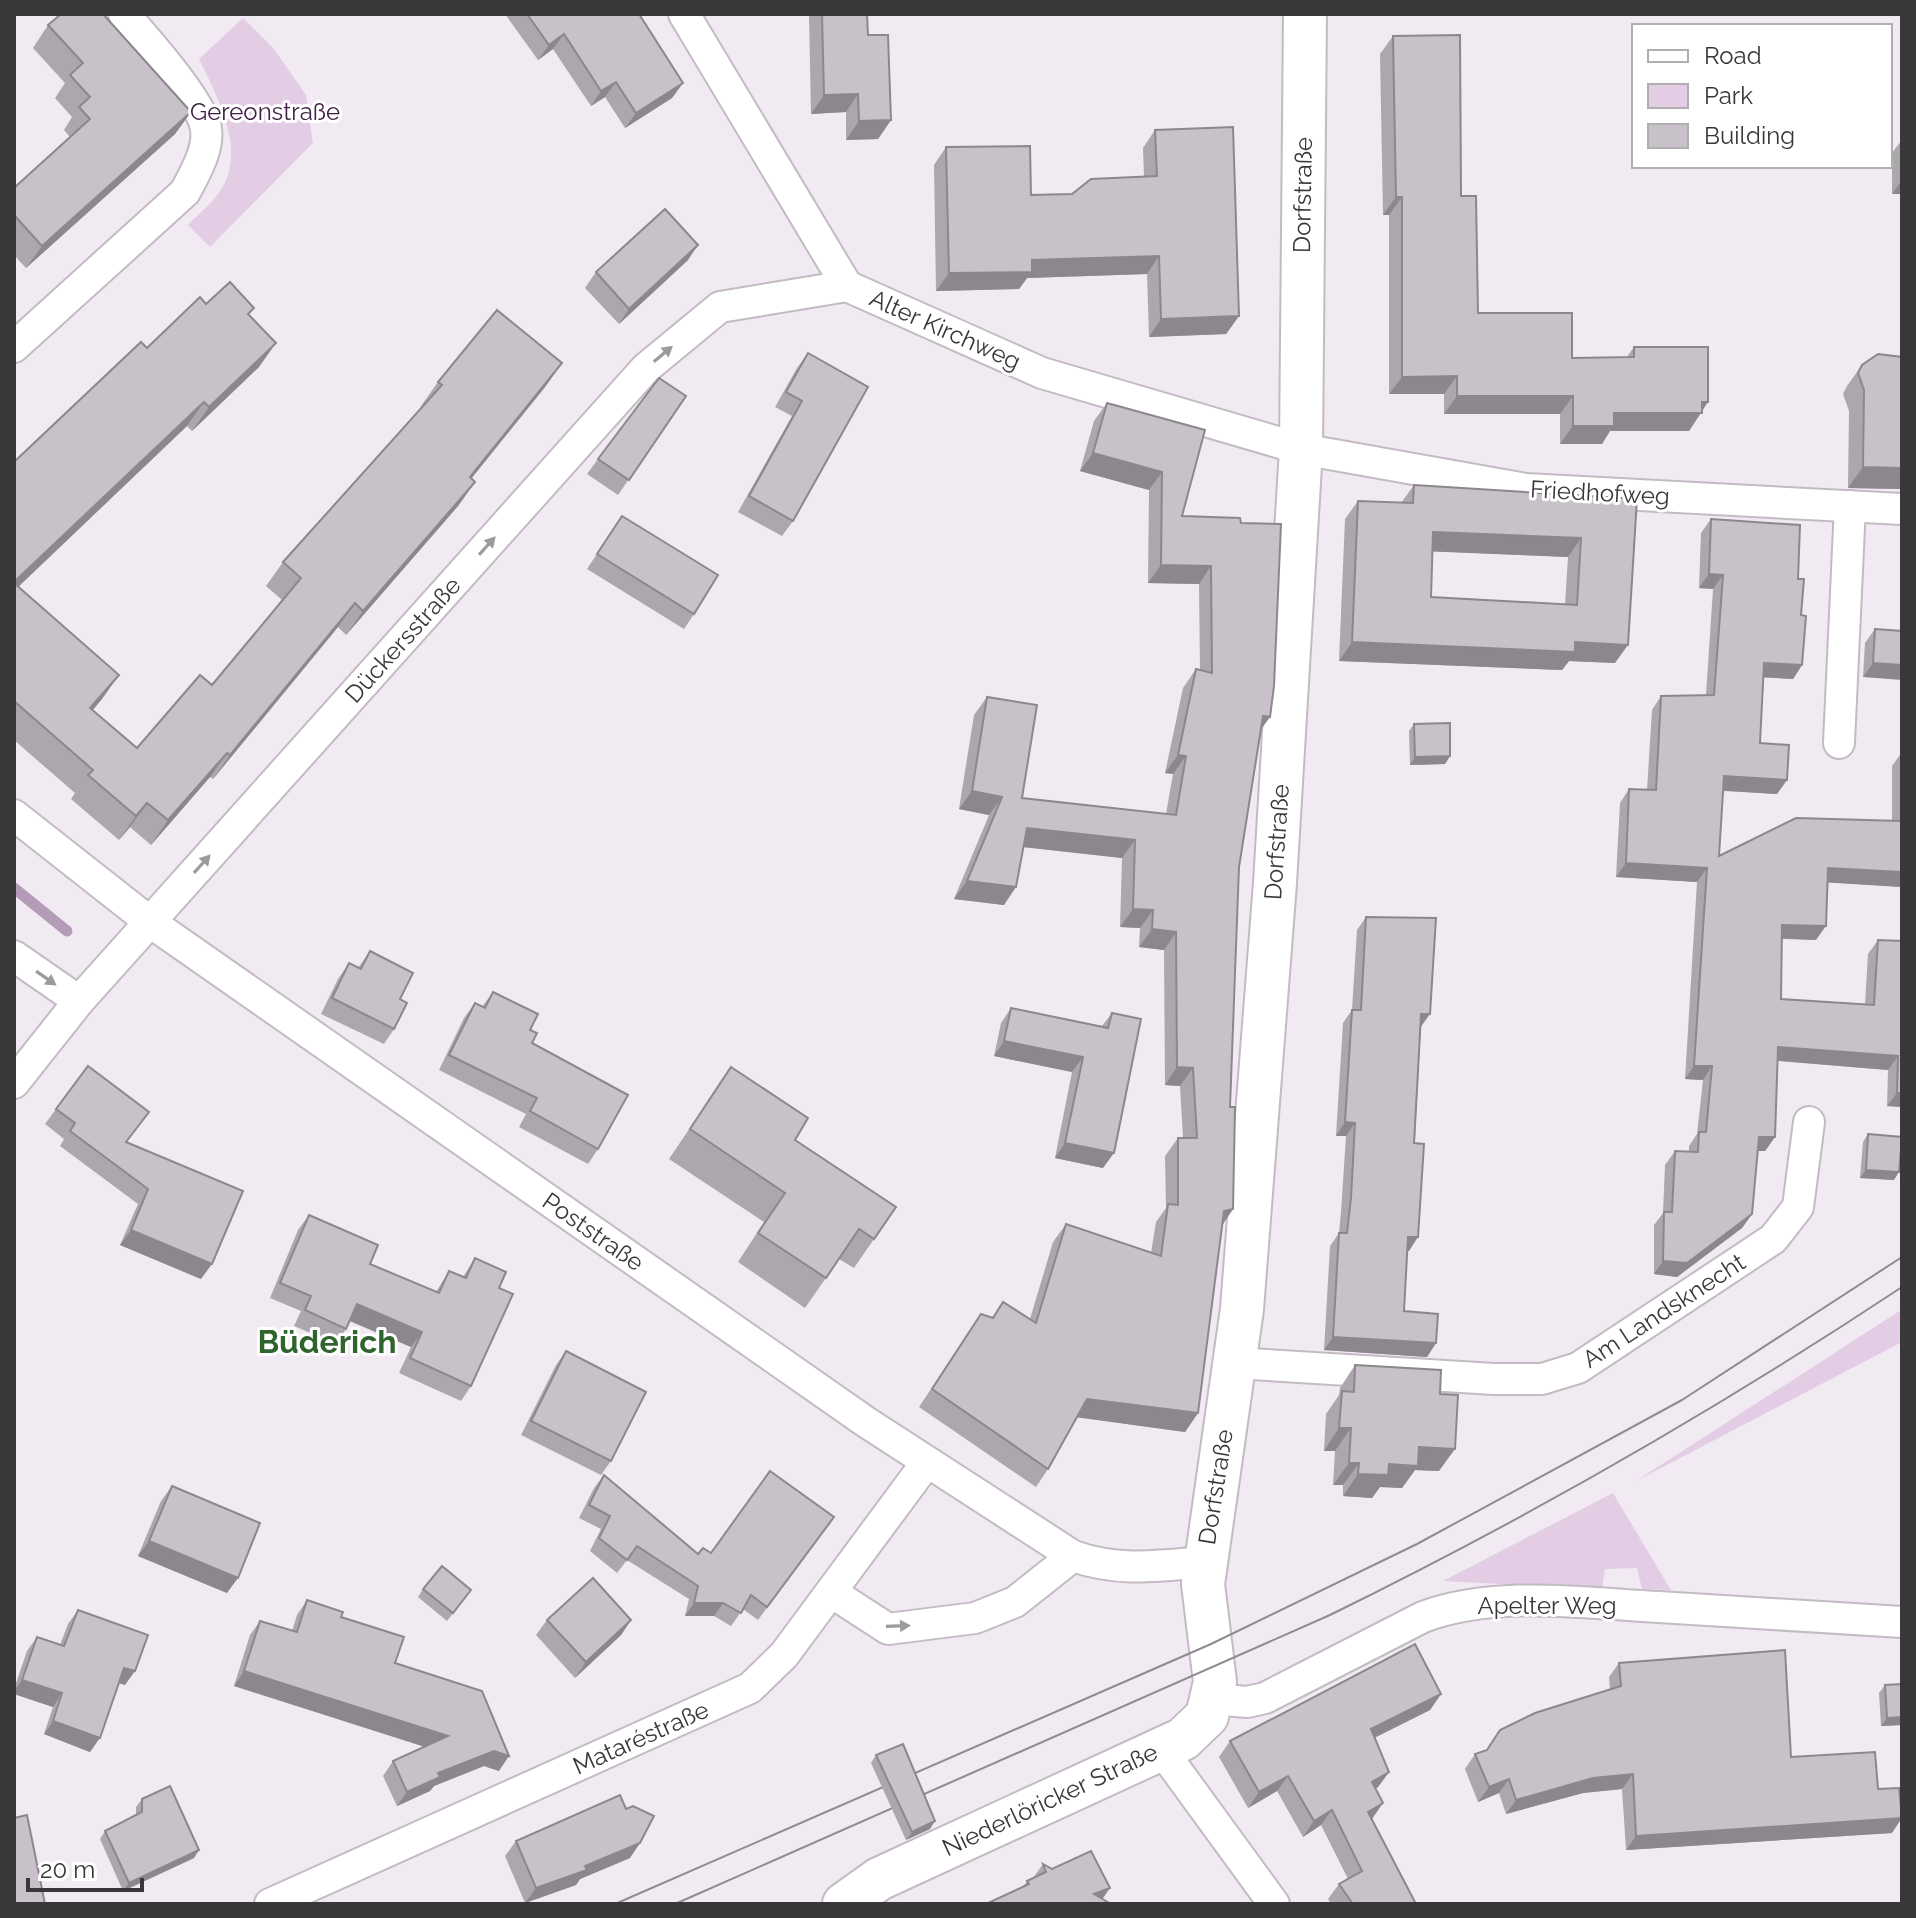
<svg xmlns="http://www.w3.org/2000/svg" width="1916" height="1918" font-family="Raleway,sans-serif">
<style>
.green{fill:#e2cde5}
.lines{fill:none;stroke-linecap:round;stroke-linejoin:round}
.stream{stroke:#b49bb7;stroke-width:11}
.street-casing{stroke:#c3bbc3;stroke-width:34}
.secondary-casing{stroke:#c3bbc3;stroke-width:46}
.street{stroke:#fff;stroke-width:30}
.secondary{stroke:#fff;stroke-width:42}
.tram{stroke:#908a90;stroke-width:2}
.wall{fill:#aca6ad;fill-rule:evenodd}
.shaded-wall{fill:#8c878d}
.building{fill:#c8c1c9;stroke:#8c878d;stroke-width:2;fill-rule:evenodd}
.oneway{fill:#9c9b9c}
.labels{text-anchor:middle;stroke-width:6;stroke-linejoin:round;paint-order:stroke}
.park-label{font-size:24px;fill:#3f1e43;stroke:#fff}
.street-label{font-size:24px;fill:#3a373a;stroke:#fff}
.district-label{font-size:32px;font-weight:bold;fill:#30642e;stroke:#fff}
</style>
<rect width="100%" height="100%" fill="#f2eaf2"/>
<g class="green">
<path d="M 243,18 L 274,49 L 306,95 L 313,143 L 210,247 L 188,225 C 198,214 214,202 222,188 C 246,148 217,96 199,59 Z"/>
<path d="M 1902,1309 L 1902,1342 L 1636,1481 L 1898,1312 Z"/>
<path d="M 1613,1493 L 1671,1590 L 1642,1589 L 1637,1568 L 1605,1569 L 1602,1589 L 1443,1581 Z"/>
</g>
<g class="lines">
<path class="stream" d="M 14,888 L 67,931"/>
<g class="street-casing">
<g id="street">
<path d="M 684,14 L 847,286 L 1042,373 L 1301,449 L 1526,489 L 1902,509"/>
<path d="M 14,347 L 185,192 C 195,173 213,144 204,121 C 192,91 146,39 124,14"/>
<path d="M 1839,743 L 1850,506"/>
<path d="M 14,815 L 150,922 L 866,1422 L 1073,1556 C 1118,1572 1158,1566 1204,1562"/>
<path d="M 14,956 L 79,1001"/>
<path d="M 14,1083 L 79,1001 L 646,368 L 720,307 L 847,286"/>
<path d="M 1234,1363 L 1494,1379 L 1542,1379 L 1578,1368 L 1773,1239 L 1798,1207 L 1809,1122"/>
<path d="M 831,1592 L 888,1629 L 975,1618 L 1015,1602 L 1073,1556"/>
<path d="M 1213,1699 L 1247,1702 L 1265,1698 L 1423,1617 C 1495,1590 1583,1603 1659,1607 C 1740,1612 1821,1617 1902,1622"/>
<path d="M 1161,1749 L 1274,1904"/>
<path d="M 270,1904 L 750,1688 L 784,1655 L 927,1462"/>
</g>
</g>
<g class="secondary-casing">
<path id="secondary" d="M 844,1904 L 879,1879 L 1183,1739 L 1207,1716 L 1215,1682 L 1203,1584 L 1242,1309 L 1275,883 L 1301,449 L 1305,14"/>
</g>
<use href="#street" class="street"/>
<use href="#secondary" class="secondary"/>
<g class="tram">
<path d="M 615,1904 L 1211,1644 L 1417,1544 L 1682,1400 L 1902,1257"/>
<path d="M 675,1904 L 1330,1615 C 1528,1518 1718,1409 1902,1287"/>
</g>
</g>
<g class="wall">
<path d="M 505,14 L 639,14 L 683,83 L 672,98 L 625,128 L 605,97 L 591,106 L 553,49 L 538,60 Z"/>
<path d="M 809,14 L 867,14 L 868,35 L 891,120 L 878,139 L 846,140 L 846,112 L 811,114 Z"/>
<path d="M 1900,14 L 1902,14 L 1902,194 L 1892,194 L 1892,153 L 1901,141 Z"/>
<path d="M 48,25 L 191,112 L 175,134 L 26,268 L 14,255 L 14,188 L 70,137 L 64,130 L 72,117 L 55,98 L 65,83 L 33,48 Z"/>
<path d="M 1393,36 L 1461,196 L 1478,313 L 1572,358 L 1627,357 L 1634,347 L 1702,411 L 1689,431 L 1610,431 L 1602,444 L 1560,444 L 1560,414 L 1444,414 L 1444,394 L 1389,394 L 1389,215 L 1383,215 L 1380,54 Z"/>
<path d="M 1634,45 L 1634,86 L 1632,86 L 1633,46 Z"/>
<path d="M 1155,130 L 1239,316 L 1226,334 L 1149,337 L 1147,274 L 1027,278 L 1019,289 L 936,291 L 934,165 L 946,147 L 1031,195 L 1072,194 L 1144,177 L 1143,148 Z"/>
<path d="M 688,260 L 619,324 L 585,288 L 596,272 Z"/>
<path d="M 206,304 L 249,315 L 259,367 L 192,431 L 187,426 L 18,586 L 102,699 L 93,710 L 137,748 L 212,685 L 282,600 L 266,586 L 283,562 L 422,407 L 421,406 L 438,382 L 562,363 L 545,387 L 471,479 L 475,482 L 458,506 L 346,635 L 338,627 L 213,779 L 210,777 L 151,845 L 130,827 L 119,840 L 71,799 L 75,793 L 14,740 L 14,462 L 147,348 Z"/>
<path d="M 808,353 L 793,521 L 782,536 L 738,512 L 792,416 L 775,407 L 797,368 Z"/>
<path d="M 1862,365 L 1901,489 L 1848,488 L 1849,411 L 1843,394 L 1847,386 Z"/>
<path d="M 686,396 L 618,495 L 587,474 L 598,459 Z"/>
<path d="M 1107,403 L 1205,430 L 1182,516 L 1240,518 L 1261,731 L 1239,867 L 1230,1107 L 1233,1209 L 1222,1225 L 1198,1413 L 1185,1432 L 1077,1417 L 1048,1469 L 1036,1487 L 919,1407 L 981,1314 L 992,1318 L 1003,1302 L 1030,1319 L 1053,1242 L 1066,1224 L 1151,1253 L 1156,1222 L 1166,1208 L 1165,1156 L 1178,1138 L 1183,1138 L 1180,1086 L 1165,1085 L 1164,950 L 1139,947 L 1140,928 L 1120,927 L 1122,858 L 1023,847 L 1004,905 L 954,899 L 989,815 L 959,809 L 974,715 L 987,697 L 1022,798 L 1166,814 L 1173,774 L 1165,773 L 1183,688 L 1196,669 L 1200,670 L 1199,584 L 1148,583 L 1149,490 L 1080,471 L 1094,421 Z"/>
<path d="M 1414,485 L 1637,499 L 1615,663 L 1569,661 L 1562,670 L 1339,661 L 1345,519 L 1358,501 L 1401,503 ZM 1433,551 L 1568,557 L 1565,605 L 1431,597 Z"/>
<path d="M 622,516 L 694,614 L 684,629 L 587,569 Z"/>
<path d="M 1711,519 L 1798,579 L 1802,665 L 1793,679 L 1764,677 L 1760,743 L 1787,780 L 1777,794 L 1723,791 L 1719,856 L 1892,820 L 1892,766 L 1902,752 L 1902,887 L 1828,882 L 1816,940 L 1782,939 L 1781,999 L 1865,1004 L 1868,954 L 1878,940 L 1902,941 L 1902,1107 L 1887,1106 L 1888,1070 L 1777,1061 L 1775,1137 L 1765,1151 L 1758,1151 L 1752,1214 L 1742,1228 L 1677,1277 L 1654,1274 L 1654,1225 L 1663,1213 L 1665,1165 L 1675,1151 L 1689,1152 L 1689,1146 L 1697,1134 L 1703,1080 L 1685,1079 L 1697,882 L 1616,877 L 1620,803 L 1629,789 L 1647,790 L 1652,710 L 1661,696 L 1706,695 L 1713,589 L 1699,588 L 1701,533 Z"/>
<path d="M 1875,629 L 1902,631 L 1863,677 L 1865,643 Z"/>
<path d="M 1414,724 L 1450,756 L 1445,764 L 1410,765 L 1409,731 Z"/>
<path d="M 1366,917 L 1421,1027 L 1409,1251 L 1407,1251 L 1404,1311 L 1436,1343 L 1427,1357 L 1324,1350 L 1330,1246 L 1339,1233 L 1341,1212 L 1346,1136 L 1336,1136 L 1343,1023 L 1352,1010 L 1357,930 Z"/>
<path d="M 370,951 L 400,999 L 394,1029 L 384,1044 L 321,1014 L 338,979 L 349,963 L 358,968 Z"/>
<path d="M 493,992 L 530,1030 L 532,1043 L 598,1149 L 588,1164 L 519,1127 L 526,1114 L 439,1070 L 464,1018 L 475,1003 L 482,1007 Z"/>
<path d="M 1011,1008 L 1102,1026 L 1112,1013 L 1103,1168 L 1055,1158 L 1072,1072 L 994,1056 L 1001,1023 Z"/>
<path d="M 731,1067 L 795,1140 L 874,1239 L 854,1268 L 839,1259 L 805,1308 L 738,1262 L 764,1222 L 669,1159 Z"/>
<path d="M 56,1109 L 127,1142 L 201,1279 L 120,1245 L 138,1204 L 60,1146 L 64,1139 L 45,1124 Z"/>
<path d="M 1868,1134 L 1894,1180 L 1860,1178 L 1863,1142 Z"/>
<path d="M 309,1215 L 370,1264 L 436,1292 L 449,1271 L 463,1277 L 475,1258 L 499,1288 L 471,1386 L 461,1401 L 399,1373 L 411,1347 L 349,1321 L 346,1329 L 336,1344 L 294,1326 L 301,1311 L 270,1298 L 298,1230 Z"/>
<path d="M 566,1351 L 611,1461 L 601,1475 L 521,1435 L 556,1365 Z"/>
<path d="M 1355,1365 L 1440,1394 L 1439,1471 L 1415,1470 L 1402,1488 L 1380,1487 L 1372,1498 L 1343,1496 L 1343,1485 L 1333,1485 L 1335,1451 L 1324,1451 L 1326,1414 L 1339,1395 L 1340,1388 Z"/>
<path d="M 604,1475 L 698,1554 L 711,1553 L 834,1517 L 758,1620 L 743,1609 L 731,1626 L 714,1616 L 685,1616 L 689,1599 L 627,1560 L 617,1573 L 590,1551 L 601,1529 L 579,1518 L 594,1488 Z"/>
<path d="M 172,1486 L 227,1593 L 138,1556 L 161,1501 Z"/>
<path d="M 423,1589 L 466,1597 L 447,1621 L 418,1597 Z"/>
<path d="M 307,1600 L 341,1617 L 395,1663 L 499,1771 L 484,1766 L 434,1786 L 430,1791 L 397,1806 L 383,1776 L 393,1761 L 425,1747 L 234,1686 L 250,1635 L 260,1621 L 292,1631 L 297,1615 Z"/>
<path d="M 78,1610 L 125,1685 L 118,1683 L 90,1752 L 44,1734 L 53,1707 L 14,1694 L 14,1689 L 27,1651 L 37,1637 L 60,1645 L 68,1624 Z"/>
<path d="M 547,1620 L 631,1620 L 621,1635 L 575,1678 L 536,1635 Z"/>
<path d="M 1619,1663 L 1791,1757 L 1878,1789 L 1892,1833 L 1626,1850 L 1622,1789 L 1583,1793 L 1506,1814 L 1499,1793 L 1478,1802 L 1465,1769 L 1475,1754 L 1486,1750 L 1500,1730 L 1610,1690 L 1609,1677 Z"/>
<path d="M 1885,1685 L 1902,1725 L 1881,1726 L 1879,1693 Z"/>
<path d="M 1441,1694 L 1430,1710 L 1374,1738 L 1389,1772 L 1378,1787 L 1375,1789 L 1372,1819 L 1416,1904 L 1331,1904 L 1328,1899 L 1339,1884 L 1348,1879 L 1321,1825 L 1303,1837 L 1277,1791 L 1248,1808 L 1219,1757 L 1230,1741 Z"/>
<path d="M 876,1755 L 930,1829 L 906,1840 L 871,1763 Z"/>
<path d="M 142,1799 L 194,1858 L 123,1891 L 100,1839 L 105,1831 L 136,1814 L 136,1807 Z"/>
<path d="M 516,1841 L 630,1858 L 580,1879 L 576,1885 L 525,1903 L 505,1856 Z"/>
<path d="M 1043,1864 L 1103,1899 L 1023,1887 L 1027,1881 L 1033,1878 Z"/>
</g>
<g class="shaded-wall">
<path d="M 564,34 L 553,49 L 538,60 L 549,45 Z"/>
<path d="M 616,82 L 605,97 L 591,106 L 601,91 Z"/>
<path d="M 683,83 L 672,98 L 625,128 L 636,113 Z"/>
<path d="M 858,94 L 846,112 L 811,114 L 824,95 Z"/>
<path d="M 191,112 L 175,134 L 26,268 L 42,246 Z"/>
<path d="M 891,120 L 878,139 L 846,140 L 859,121 Z"/>
<path d="M 1902,180 L 1902,194 L 1892,194 Z"/>
<path d="M 1396,197 L 1402,197 L 1389,215 L 1383,215 Z"/>
<path d="M 698,245 L 688,260 L 619,324 L 629,309 Z"/>
<path d="M 1159,256 L 1147,274 L 1027,278 L 1019,289 L 936,291 L 949,273 L 1032,260 Z"/>
<path d="M 1239,316 L 1226,334 L 1149,337 L 1161,319 Z"/>
<path d="M 276,343 L 259,367 L 192,431 L 209,407 Z"/>
<path d="M 562,363 L 545,387 L 453,501 L 470,477 Z"/>
<path d="M 1457,376 L 1444,394 L 1389,394 L 1402,377 Z"/>
<path d="M 1457,396 L 1573,396 L 1560,414 L 1444,414 Z"/>
<path d="M 204,402 L 187,426 L 14,591 L 14,582 Z"/>
<path d="M 1702,402 L 1708,402 L 1689,431 L 1610,431 L 1602,444 L 1560,444 L 1573,426 L 1614,413 Z"/>
<path d="M 1093,453 L 1162,472 L 1149,490 L 1080,471 Z"/>
<path d="M 1863,467 L 1902,468 L 1902,488 L 1901,489 L 1848,488 Z"/>
<path d="M 475,482 L 458,506 L 346,635 L 363,611 Z"/>
<path d="M 1433,532 L 1581,538 L 1568,557 L 1420,551 Z"/>
<path d="M 1161,565 L 1211,566 L 1199,584 L 1148,583 Z"/>
<path d="M 1709,574 L 1723,575 L 1713,589 L 1699,588 Z"/>
<path d="M 355,603 L 338,627 L 213,779 L 230,755 Z"/>
<path d="M 1352,642 L 1575,642 L 1628,645 L 1615,663 L 1569,661 L 1562,670 L 1339,661 Z"/>
<path d="M 1764,663 L 1802,665 L 1793,679 L 1755,677 Z"/>
<path d="M 1873,663 L 1902,665 L 1902,680 L 1863,677 Z"/>
<path d="M 119,675 L 102,699 L 73,732 L 90,708 Z"/>
<path d="M 1263,716 L 1270,717 L 1257,735 Z"/>
<path d="M 227,753 L 210,777 L 151,845 L 168,820 Z"/>
<path d="M 1178,755 L 1186,756 L 1173,774 L 1165,773 Z"/>
<path d="M 1450,756 L 1445,764 L 1410,765 L 1415,757 Z"/>
<path d="M 1724,776 L 1787,780 L 1777,794 L 1714,790 Z"/>
<path d="M 972,791 L 1002,797 L 989,815 L 959,809 Z"/>
<path d="M 147,803 L 130,827 L 119,840 L 136,816 Z"/>
<path d="M 1027,828 L 1135,840 L 1122,858 L 1014,846 Z"/>
<path d="M 1626,863 L 1707,868 L 1697,882 L 1616,877 Z"/>
<path d="M 1828,868 L 1902,872 L 1902,887 L 1819,882 Z"/>
<path d="M 967,881 L 1016,887 L 1004,905 L 954,899 Z"/>
<path d="M 1133,909 L 1153,910 L 1140,928 L 1120,927 Z"/>
<path d="M 1782,925 L 1826,926 L 1816,940 L 1772,938 Z"/>
<path d="M 1152,929 L 1176,932 L 1164,950 L 1139,947 Z"/>
<path d="M 1421,1014 L 1430,1014 L 1420,1028 Z"/>
<path d="M 1004,1041 L 1083,1057 L 1072,1072 L 994,1056 Z"/>
<path d="M 1778,1047 L 1898,1056 L 1888,1070 L 1768,1060 Z"/>
<path d="M 1694,1066 L 1712,1066 L 1703,1080 L 1685,1079 Z"/>
<path d="M 1177,1067 L 1193,1068 L 1180,1086 L 1165,1085 Z"/>
<path d="M 1897,1093 L 1902,1093 L 1902,1107 L 1887,1106 Z"/>
<path d="M 1345,1122 L 1355,1123 L 1346,1136 L 1336,1136 Z"/>
<path d="M 1759,1137 L 1775,1137 L 1765,1151 L 1750,1151 Z"/>
<path d="M 1065,1143 L 1114,1153 L 1103,1168 L 1055,1158 Z"/>
<path d="M 1866,1170 L 1899,1172 L 1894,1180 L 1860,1178 Z"/>
<path d="M 1233,1209 L 1221,1227 L 1224,1211 Z"/>
<path d="M 1752,1214 L 1742,1228 L 1677,1277 L 1654,1274 L 1663,1261 Z"/>
<path d="M 131,1230 L 212,1264 L 201,1279 L 120,1245 Z"/>
<path d="M 1408,1237 L 1418,1237 L 1409,1251 L 1399,1250 Z"/>
<path d="M 357,1304 L 422,1332 L 411,1347 L 346,1319 Z"/>
<path d="M 1333,1337 L 1436,1343 L 1427,1357 L 1324,1350 Z"/>
<path d="M 1087,1399 L 1198,1413 L 1185,1432 L 1075,1417 Z"/>
<path d="M 1339,1428 L 1351,1428 L 1335,1451 L 1324,1451 Z"/>
<path d="M 1419,1447 L 1455,1449 L 1439,1471 L 1415,1470 L 1402,1488 L 1380,1487 L 1372,1498 L 1343,1496 L 1358,1474 L 1389,1464 Z"/>
<path d="M 1349,1463 L 1359,1463 L 1343,1485 L 1333,1485 Z"/>
<path d="M 149,1541 L 238,1578 L 227,1593 L 138,1556 Z"/>
<path d="M 694,1603 L 723,1603 L 714,1616 L 685,1616 Z"/>
<path d="M 631,1620 L 621,1635 L 575,1678 L 586,1662 Z"/>
<path d="M 124,1668 L 135,1671 L 125,1685 L 114,1681 Z"/>
<path d="M 244,1671 L 448,1736 L 438,1751 L 234,1686 Z"/>
<path d="M 22,1680 L 62,1693 L 53,1707 L 14,1694 L 14,1691 Z"/>
<path d="M 1441,1694 L 1430,1710 L 1360,1745 L 1371,1729 Z"/>
<path d="M 1902,1717 L 1902,1725 L 1881,1726 L 1887,1718 Z"/>
<path d="M 53,1721 L 100,1738 L 90,1752 L 44,1734 Z"/>
<path d="M 494,1751 L 509,1756 L 499,1771 L 484,1766 L 434,1786 L 430,1791 L 397,1806 L 407,1792 L 438,1773 Z"/>
<path d="M 1389,1772 L 1378,1787 L 1361,1797 L 1372,1782 Z"/>
<path d="M 1633,1774 L 1622,1789 L 1583,1793 L 1506,1814 L 1516,1800 L 1593,1778 Z"/>
<path d="M 1288,1776 L 1277,1791 L 1248,1808 L 1259,1792 Z"/>
<path d="M 1509,1779 L 1499,1793 L 1478,1802 L 1489,1787 Z"/>
<path d="M 1383,1803 L 1372,1819 L 1357,1827 L 1368,1812 Z"/>
<path d="M 1332,1810 L 1321,1825 L 1303,1837 L 1314,1821 Z"/>
<path d="M 1902,1818 L 1892,1833 L 1626,1850 L 1636,1836 Z"/>
<path d="M 935,1821 L 930,1829 L 906,1840 L 912,1832 Z"/>
<path d="M 640,1843 L 630,1858 L 580,1879 L 576,1885 L 525,1903 L 536,1888 Z"/>
<path d="M 199,1850 L 194,1858 L 123,1891 L 129,1883 Z"/>
<path d="M 1110,1888 L 1099,1904 L 1094,1894 Z"/>
</g>
<g class="building">
<path d="M 61,14 L 103,14 L 191,112 L 42,246 L 14,215 L 14,188 L 90,119 L 79,107 L 90,97 L 70,75 L 83,63 L 48,25 Z"/>
<path d="M 527,14 L 639,14 L 683,83 L 636,113 L 616,82 L 601,91 L 564,34 L 549,45 Z"/>
<path d="M 822,14 L 867,14 L 868,35 L 888,35 L 891,120 L 859,121 L 858,94 L 824,95 Z"/>
<path d="M 1460,35 L 1461,196 L 1476,196 L 1478,313 L 1572,313 L 1572,358 L 1634,357 L 1634,347 L 1708,347 L 1708,402 L 1702,402 L 1702,413 L 1614,413 L 1614,426 L 1573,426 L 1573,396 L 1457,396 L 1457,376 L 1402,377 L 1402,197 L 1396,197 L 1393,36 Z"/>
<path d="M 1233,127 L 1239,316 L 1161,319 L 1159,256 L 1032,260 L 1032,272 L 949,273 L 946,147 L 1030,146 L 1031,195 L 1072,194 L 1091,179 L 1157,176 L 1155,130 Z"/>
<path d="M 665,209 L 698,245 L 629,309 L 596,272 Z"/>
<path d="M 230,282 L 254,308 L 248,314 L 276,343 L 209,407 L 204,402 L 14,582 L 14,462 L 141,342 L 147,348 L 200,297 L 206,304 Z"/>
<path d="M 497,310 L 562,363 L 470,477 L 475,482 L 363,611 L 355,603 L 230,755 L 227,753 L 168,820 L 147,803 L 136,816 L 88,775 L 93,770 L 14,701 L 14,583 L 119,675 L 90,708 L 137,748 L 200,675 L 212,685 L 301,578 L 283,562 L 442,385 L 438,382 Z"/>
<path d="M 808,353 L 868,387 L 793,521 L 749,496 L 802,401 L 786,392 Z"/>
<path d="M 1878,354 L 1902,357 L 1902,468 L 1863,467 L 1864,390 L 1858,373 L 1862,365 Z"/>
<path d="M 659,378 L 686,396 L 629,480 L 598,459 Z"/>
<path d="M 1107,403 L 1205,430 L 1182,516 L 1240,518 L 1241,523 L 1281,524 L 1274,686 L 1270,717 L 1263,716 L 1239,867 L 1230,1107 L 1235,1107 L 1233,1209 L 1224,1211 L 1198,1413 L 1087,1399 L 1048,1469 L 932,1389 L 981,1314 L 993,1318 L 1003,1302 L 1036,1323 L 1066,1224 L 1161,1256 L 1168,1204 L 1178,1205 L 1178,1138 L 1197,1138 L 1193,1068 L 1177,1067 L 1176,932 L 1152,929 L 1153,910 L 1133,909 L 1135,840 L 1027,828 L 1016,887 L 967,881 L 1002,797 L 972,791 L 987,697 L 1037,705 L 1022,798 L 1176,815 L 1186,756 L 1178,755 L 1196,669 L 1212,673 L 1211,566 L 1161,565 L 1162,472 L 1093,453 Z"/>
<path d="M 1414,485 L 1637,499 L 1628,645 L 1575,642 L 1575,652 L 1352,642 L 1358,501 L 1413,503 ZM 1433,532 L 1581,538 L 1577,605 L 1431,597 Z"/>
<path d="M 622,516 L 718,575 L 694,614 L 597,554 Z"/>
<path d="M 1711,519 L 1800,525 L 1798,579 L 1804,579 L 1801,615 L 1806,616 L 1802,665 L 1764,663 L 1760,743 L 1789,745 L 1787,780 L 1724,776 L 1719,856 L 1796,818 L 1901,821 L 1902,752 L 1902,872 L 1828,868 L 1826,926 L 1782,925 L 1781,999 L 1874,1005 L 1878,940 L 1902,941 L 1902,1093 L 1897,1093 L 1898,1056 L 1778,1047 L 1775,1137 L 1759,1137 L 1752,1214 L 1687,1263 L 1663,1261 L 1664,1212 L 1672,1212 L 1675,1151 L 1698,1152 L 1699,1132 L 1706,1132 L 1712,1066 L 1694,1066 L 1707,868 L 1626,863 L 1629,789 L 1656,790 L 1661,696 L 1714,695 L 1723,575 L 1709,574 Z"/>
<path d="M 1875,629 L 1902,631 L 1902,665 L 1873,663 Z"/>
<path d="M 1450,723 L 1450,756 L 1415,757 L 1414,724 Z"/>
<path d="M 1366,917 L 1436,918 L 1430,1014 L 1421,1014 L 1417,1089 L 1414,1143 L 1424,1144 L 1418,1237 L 1408,1237 L 1404,1311 L 1438,1314 L 1436,1343 L 1333,1337 L 1339,1233 L 1347,1233 L 1351,1198 L 1355,1123 L 1345,1122 L 1352,1010 L 1361,1010 Z"/>
<path d="M 370,951 L 413,973 L 400,999 L 407,1003 L 394,1029 L 332,998 L 349,963 L 361,969 Z"/>
<path d="M 493,992 L 538,1014 L 530,1030 L 537,1033 L 532,1043 L 628,1095 L 598,1149 L 530,1111 L 537,1098 L 449,1055 L 475,1003 L 485,1008 Z"/>
<path d="M 1011,1008 L 1108,1028 L 1112,1013 L 1141,1019 L 1114,1153 L 1065,1143 L 1083,1057 L 1004,1041 Z"/>
<path d="M 88,1066 L 149,1112 L 126,1142 L 243,1191 L 212,1264 L 131,1230 L 148,1189 L 70,1131 L 75,1123 L 56,1109 Z"/>
<path d="M 731,1067 L 808,1118 L 795,1140 L 896,1207 L 874,1239 L 859,1229 L 826,1278 L 758,1233 L 785,1193 L 690,1129 Z"/>
<path d="M 1868,1134 L 1902,1137 L 1899,1172 L 1866,1170 Z"/>
<path d="M 309,1215 L 378,1245 L 370,1264 L 439,1293 L 449,1271 L 466,1278 L 475,1258 L 506,1272 L 499,1288 L 513,1294 L 471,1386 L 410,1358 L 422,1332 L 357,1304 L 346,1329 L 305,1310 L 311,1296 L 280,1283 Z"/>
<path d="M 566,1351 L 646,1392 L 611,1461 L 531,1421 Z"/>
<path d="M 1355,1365 L 1441,1370 L 1440,1394 L 1458,1395 L 1455,1449 L 1419,1447 L 1418,1466 L 1389,1464 L 1388,1475 L 1358,1474 L 1359,1463 L 1349,1463 L 1351,1428 L 1339,1428 L 1342,1391 L 1354,1392 Z"/>
<path d="M 770,1471 L 834,1517 L 767,1607 L 751,1595 L 741,1613 L 723,1603 L 694,1603 L 698,1586 L 637,1546 L 627,1560 L 599,1538 L 610,1516 L 589,1505 L 604,1475 L 698,1554 L 703,1548 L 711,1553 Z"/>
<path d="M 172,1486 L 260,1523 L 238,1578 L 149,1541 Z"/>
<path d="M 442,1566 L 471,1590 L 453,1613 L 423,1589 Z"/>
<path d="M 593,1578 L 631,1620 L 586,1662 L 547,1620 Z"/>
<path d="M 307,1600 L 343,1612 L 341,1617 L 404,1637 L 395,1663 L 482,1691 L 509,1756 L 494,1751 L 438,1773 L 440,1777 L 407,1792 L 393,1761 L 448,1736 L 244,1671 L 260,1621 L 297,1632 Z"/>
<path d="M 78,1610 L 148,1635 L 135,1671 L 124,1668 L 100,1738 L 53,1721 L 62,1693 L 22,1680 L 37,1637 L 64,1646 Z"/>
<path d="M 1415,1644 L 1441,1694 L 1371,1729 L 1389,1772 L 1372,1782 L 1383,1803 L 1368,1812 L 1416,1904 L 1353,1904 L 1339,1884 L 1362,1871 L 1332,1810 L 1314,1821 L 1288,1776 L 1259,1792 L 1230,1741 Z"/>
<path d="M 1785,1650 L 1791,1757 L 1875,1752 L 1878,1789 L 1899,1788 L 1902,1818 L 1636,1836 L 1633,1774 L 1593,1778 L 1516,1800 L 1509,1779 L 1489,1787 L 1475,1754 L 1487,1750 L 1500,1730 L 1535,1713 L 1621,1686 L 1619,1663 Z"/>
<path d="M 1902,1684 L 1902,1717 L 1887,1718 L 1885,1685 Z"/>
<path d="M 903,1744 L 935,1821 L 912,1832 L 876,1755 Z"/>
<path d="M 170,1786 L 199,1850 L 129,1883 L 105,1831 L 142,1812 L 142,1799 Z"/>
<path d="M 620,1795 L 626,1809 L 633,1806 L 654,1816 L 640,1843 L 585,1866 L 587,1870 L 536,1888 L 516,1841 Z"/>
<path d="M 27,1815 L 45,1904 L 14,1904 L 14,1818 Z"/>
<path d="M 1091,1851 L 1110,1888 L 1094,1894 L 1111,1904 L 986,1904 L 1029,1884 L 1027,1881 L 1046,1872 L 1043,1864 L 1052,1869 Z"/>
</g>
<defs><path id="oneway-solid" d="M-6-.8H1V-3.2L6.5 0L1 3.2V.8H-6Z" transform="scale(2)"/></defs>
<g class="oneway">
<use href="#oneway-solid" transform="translate(663 354) rotate(-40)"/>
<use href="#oneway-solid" transform="translate(487 546) rotate(-48)"/>
<use href="#oneway-solid" transform="translate(202 864) rotate(-48)"/>
<use href="#oneway-solid" transform="translate(46 978) rotate(35)"/>
<use href="#oneway-solid" transform="translate(898 1626) rotate(-2)"/>
</g>
<g class="labels">
<g class="park-label">
<text x="265" y="120">Gereonstraße</text>
</g>
<g class="street-label">
<text transform="translate(1303 195) rotate(-89)" y="8">Dorfstraße</text>
<text transform="translate(945 330) rotate(24)" y="8">Alter Kirchweg</text>
<text transform="translate(1600 493) rotate(3)" y="8">Friedhofweg</text>
<text transform="translate(403 640) rotate(-48)" y="8">Dückersstraße</text>
<text transform="translate(1277 842) rotate(-86)" y="8">Dorfstraße</text>
<text transform="translate(593 1232) rotate(35)" y="8">Poststraße</text>
<text transform="translate(1664 1311) rotate(-33)" y="8">Am Landsknecht</text>
<text transform="translate(1216 1487) rotate(-81)" y="8">Dorfstraße</text>
<text x="1547" y="1614">Apelter Weg</text>
<text transform="translate(641 1738) rotate(-24)" y="8">Mataréstraße</text>
<text transform="translate(1050 1800) rotate(-25)" y="8">Niederlöricker Straße</text>
</g>
<g class="district-label">
<text x="327" y="1353">Büderich</text>
</g>
</g>
<rect width="1916" height="1918" fill="none" stroke="#3a373a" stroke-width="32"/>
<rect x="1632" y="24" width="260" height="144" fill="#ffffff" stroke="#b0afb0" stroke-width="2"/>
<rect x="1648" y="50" width="40" height="12" fill="#ffffff" stroke="#b0afb0" stroke-width="2"/>
<text x="1704" y="64" font-size="24" fill="#3a373a">Road</text>
<rect x="1648" y="84" width="40" height="24" fill="#e2cde5" stroke="#b0afb0" stroke-width="2"/>
<text x="1704" y="104" font-size="24" fill="#3a373a">Park</text>
<rect x="1648" y="124" width="40" height="24" fill="#c8c1c9" stroke="#b0afb0" stroke-width="2"/>
<text x="1704" y="144" font-size="24" fill="#3a373a">Building</text>
<path d="M28 1878v12h114v-12" fill="none" stroke="#3a373a" stroke-width="4"/>
<text x="40" y="1878" font-size="24" fill="#3a373a" stroke="#ffffff" stroke-width="6" paint-order="stroke">20 m</text>
</svg>
